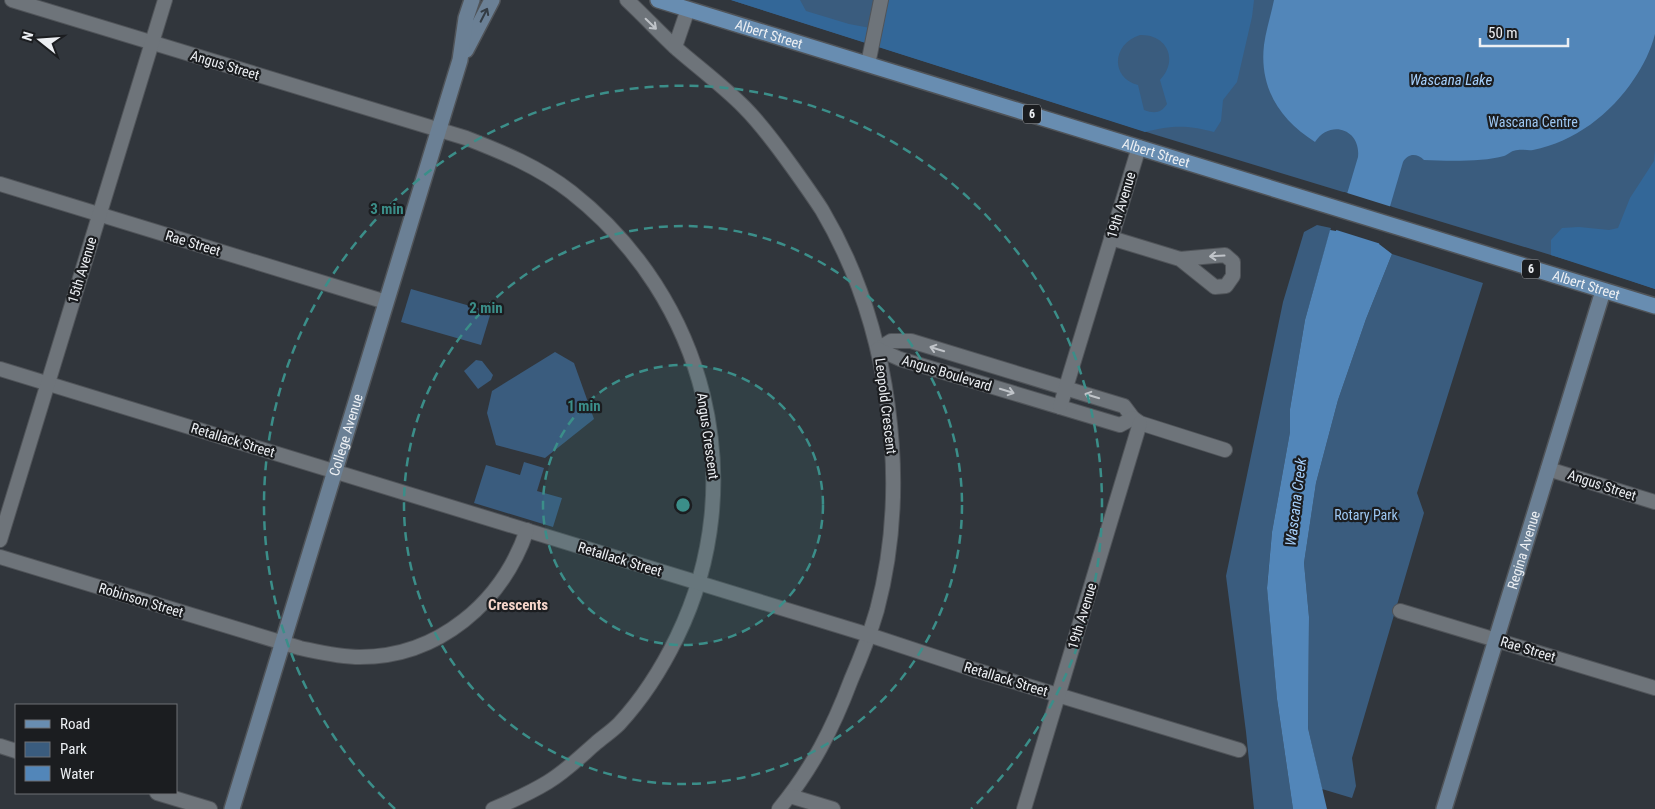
<svg xmlns="http://www.w3.org/2000/svg" width="1655" height="809" font-family="'Roboto Condensed',sans-serif">
<style>
.green{fill:#3a5c7e}
.forest{fill:#336798;fill-rule:evenodd}
.water{fill:#5286b9}
.pier{fill:#31363c}
.lines{fill:none;stroke-linecap:round;stroke-linejoin:round}
.street-casing{stroke:#505459;stroke-width:16}
.secondary-casing{stroke:#505459;stroke-width:18}
.primary-casing{stroke:#505459;stroke-width:18}
.street{stroke:#6e747a;stroke-width:14}
.secondary{stroke:#6b8095;stroke-width:15}
.primary{stroke:#688db1;stroke-width:15}
.oneway{stroke:#333b43}
.oneway2{stroke:#c0c4c9}
.ring{fill:none;stroke:#3b8e89;stroke-width:2.5;stroke-dasharray:9 6}
.labels{text-anchor:middle;stroke-width:4.5;stroke-linejoin:round;paint-order:stroke}
.shield{fill:#1b1d20;stroke:#adb0b4;stroke-width:1}
.shield-label{font-size:12px;font-weight:bold;fill:#eceff3}
.street-label{font-size:14px;fill:#eceff3;stroke:#1b1d20}
.park-label{font-size:14px;fill:#9dc7f2;stroke:#1b1d20}
.water-label{font-size:15px;font-style:italic;fill:#a6d0fc;stroke:#1b1d20}
.neighbourhood-label{font-size:15px;font-weight:bold;fill:#f6d5ca;stroke:#1b1d20}
.centre{fill:#3b8e89;stroke:#1b1d20;stroke-width:2.5}
.ring-label{font-size:15px;text-anchor:middle;font-weight:bold;fill:#3b8e89;stroke:#1b1d20;stroke-width:4.5;stroke-linejoin:round;paint-order:stroke}
</style>
<rect width="100%" height="100%" fill="#31363c"/>
<g class="green">
<path d="M 731,0 L 1655,0 L 1655,289 L 1587,266 L 1156,135 Z"/>
<path d="M 1317,225 L 1331,228 L 1305,320 L 1290,409 L 1290,432 L 1272,532 L 1267,587 L 1277,699 L 1293,809 L 1254,809 L 1246,732 L 1226,576 L 1283,302 L 1304,232 Z"/>
<path d="M 1392,254 L 1483,283 L 1417,493 L 1424,513 L 1352,758 L 1356,786 L 1352,798 L 1322,789 L 1308,728 L 1309,617 L 1304,563 L 1316,483 L 1338,400 L 1366,319 Z"/>
<path d="M 411,289 L 491,312 L 481,345 L 401,322 Z"/>
<path d="M 555,352 L 574,363 L 594,419 L 545,458 L 496,445 L 487,413 L 492,391 Z"/>
<path d="M 476,360 L 482,361 L 493,375 L 491,380 L 478,389 L 464,371 Z"/>
<path d="M 524,462 L 544,468 L 537,491 L 562,498 L 553,527 L 474,503 L 486,465 L 520,475 Z"/>
</g>
<g class="forest">
<path d="M 731,0 L 800,0 L 806,11 L 849,24 L 881,30 L 887,0 L 1254,0 L 1252,17 L 1237,82 L 1223,100 L 1221,121 L 1214,132 C 1187,125 1173,125 1145,132 ZM 1140,35 C 1167,34 1179,60 1160,80 L 1167,104 C 1161,113 1155,114 1144,110 L 1138,85 C 1109,77 1113,43 1140,35 Z"/>
<path d="M 1655,150 L 1655,289 L 1551,255 L 1551,240 L 1562,228 L 1579,227 L 1609,230 L 1618,228 L 1630,198 L 1654,161 Z"/>
</g>
<path class="water" d="M 1274,0 L 1655,0 C 1655,11 1655,24 1655,34 C 1651,50 1643,66 1634,79 C 1611,114 1574,142 1533,150 C 1528,151 1523,149 1518,150 C 1512,150 1509,154 1504,156 C 1483,162 1447,161 1424,160 C 1417,153 1408,153 1403,162 L 1379,244 L 1392,254 L 1366,319 L 1338,400 L 1316,483 L 1304,563 L 1309,617 L 1308,728 L 1327,809 L 1293,809 L 1277,699 L 1267,588 L 1272,532 L 1290,432 L 1290,409 L 1305,320 L 1330,230 L 1336,231 L 1358,157 C 1361,129 1330,119 1315,142 C 1280,120 1259,88 1264,45 C 1266,30 1271,15 1274,0 Z"/>
<path class="pier" d="M 1344,192 L 1392,207 L 1381,244 L 1330,228 L 1334,229 Z"/>
<g class="lines">
<g class="street-casing">
<g id="street">
<path d="M 12,0 L 466,138 C 502,152 539,167 571,192 C 706,298 753,481 677,637 C 662,668 643,698 619,724 C 612,731 603,737 596,743 C 580,757 566,771 548,782 C 530,793 512,801 493,809"/>
<path d="M 627,0 C 644,16 660,33 677,49 C 699,68 723,86 744,107 C 762,125 778,147 793,168 C 803,182 813,196 822,210 C 890,325 911,482 877,610 C 870,634 861,657 851,680 C 833,728 812,769 779,809"/>
<path d="M 675,47 L 688,9"/>
<path d="M 868,64 L 881,0"/>
<path d="M 0,184 L 386,302"/>
<path d="M 1111,238 L 1180,259 L 1215,287 L 1226,286 L 1233,276 L 1233,262 L 1225,255 L 1180,259"/>
<path d="M 878,349 L 891,341 L 911,341 L 1124,406 L 1133,418 L 1140,423 L 1225,450"/>
<path d="M 878,349 L 900,359 L 1120,425 L 1133,418"/>
<path d="M 0,369 L 869,635 L 972,669 L 1239,750"/>
<path d="M 1060,407 L 1139,147"/>
<path d="M 1548,469 L 1655,502"/>
<path d="M 0,540 L 165,0"/>
<path d="M 0,557 L 300,648 C 319,652 339,657 360,657 C 438,657 502,603 527,530"/>
<path d="M 1400,611 L 1655,688"/>
<path d="M 0,746 L 16,751"/>
<path d="M 157,793 L 210,809"/>
<path d="M 790,796 L 833,809"/>
<path d="M 1024,809 L 1140,423"/>
</g>
</g>
<g class="secondary-casing">
<g id="secondary">
<path d="M 466,50 L 492,0"/>
<path id="s1" d="M 232,809 L 460,60 L 466,18 L 472,0"/>
<path id="s2" d="M 1444,809 L 1603,291"/>
</g>
</g>
<g class="primary-casing">
<g id="primary">
<path id="s3" d="M 658,0 L 1655,306"/>
</g>
</g>
<use href="#street" class="street"/>
<use href="#secondary" class="secondary"/>
<use href="#primary" class="primary"/>
</g>
<defs><path id="oneway-shaft" d="M-6 0H5M1.5-3L5.5 0L1.5 3" fill="none" stroke-width="1.6" stroke-linecap="round" stroke-linejoin="round" transform="scale(1.25)"/></defs>
<use class="oneway" href="#oneway-shaft" transform="translate(484 15) rotate(-63)"/>
<g class="oneway2">
<use href="#oneway-shaft" transform="translate(651 24) rotate(44)"/>
<use href="#oneway-shaft" transform="translate(1217 256) rotate(177)"/>
<use href="#oneway-shaft" transform="translate(937 349) rotate(-163)"/>
<use href="#oneway-shaft" transform="translate(1007 391) rotate(17)"/>
<use href="#oneway-shaft" transform="translate(1092 396) rotate(-163)"/>
</g>
<circle cx="683" cy="505" r="140" fill="#3b8e89" fill-opacity=".12"/>
<g class="ring">
<circle cx="683" cy="505" r="140"/>
<circle cx="683" cy="505" r="279"/>
<path d="M395 809A419 419 0 1 1 971 809"/>
</g>
<g class="labels">
<g class="shield">
<rect x="1023" y="104.5" width="18" height="19" rx="4"/>
<rect x="1522" y="259.5" width="18" height="19" rx="4"/>
</g>
<g class="shield-label">
<text x="1032" y="118">6</text>
<text x="1531" y="273">6</text>
</g>
<g class="street-label">
<text dy="5" stroke="none"><textPath href="#s3" startOffset="116">Albert Street</textPath></text>
<text transform="translate(225 65) rotate(17)" y="5">Angus Street</text>
<text dy="5" stroke="none"><textPath href="#s3" startOffset="521">Albert Street</textPath></text>
<text transform="translate(1121 205) rotate(-73)" y="5">19th Avenue</text>
<text transform="translate(193 243) rotate(17)" y="5">Rae Street</text>
<text transform="translate(82 270) rotate(-73)" y="5">15th Avenue</text>
<text dy="5" stroke="none"><textPath href="#s3" startOffset="971">Albert Street</textPath></text>
<text transform="translate(947 373) rotate(17)" y="5">Angus Boulevard</text>
<text transform="translate(886 406) rotate(83)" y="5">Leopold Crescent</text>
<text dy="5" stroke="none"><textPath href="#s1" startOffset="391">College Avenue</textPath></text>
<text transform="translate(708 436) rotate(82)" y="5">Angus Crescent</text>
<text transform="translate(233 440) rotate(17)" y="5">Retallack Street</text>
<text transform="translate(1602 485) rotate(18)" y="5">Angus Street</text>
<text dy="5" stroke="none"><textPath href="#s2" startOffset="271">Regina Avenue</textPath></text>
<text transform="translate(620 559) rotate(17)" y="5">Retallack Street</text>
<text transform="translate(141 600) rotate(17)" y="5">Robinson Street</text>
<text transform="translate(1082 616) rotate(-73)" y="5">19th Avenue</text>
<text transform="translate(1528 649) rotate(17)" y="5">Rae Street</text>
<text transform="translate(1006 679) rotate(17)" y="5">Retallack Street</text>
</g>
<g class="park-label">
<text x="1533" y="127">Wascana Centre</text>
<text x="1366" y="520">Rotary Park</text>
</g>
<g class="water-label">
<text x="1451" y="85">Wascana Lake</text>
<text transform="translate(1296 502) rotate(-83)" y="5">Wascana Creek</text>
</g>
<g class="neighbourhood-label">
<text x="518" y="610">Crescents</text>
</g>
</g>
<circle cx="683" cy="505" r="8" class="centre"/>
<g class="ring-label">
<text x="387" y="214">3 min</text>
<text x="486" y="313">2 min</text>
<text x="584" y="411">1 min</text>
</g>
<rect x="15" y="704" width="162" height="90" fill="#1b1d20" stroke="#6f7174"/>
<rect x="25" y="720" width="25" height="8" fill="#688db1" stroke="#6f7174"/>
<text x="60" y="729" font-size="15" fill="#eceff3">Road</text>
<rect x="25" y="742" width="25" height="15" fill="#3a5c7e" stroke="#6f7174"/>
<text x="60" y="754" font-size="15" fill="#eceff3">Park</text>
<rect x="25" y="766" width="25" height="15" fill="#5286b9" stroke="#6f7174"/>
<text x="60" y="779" font-size="15" fill="#eceff3">Water</text>
<g transform="translate(40 40) rotate(287)" stroke="#1b1d20" stroke-width="4" paint-order="stroke">
<path d="M0-4L9 19L0 12L-9 19Z" fill="#eceff3"/>
<text y="-8" font-size="14" font-weight="bold" text-anchor="middle" fill="#eceff3">N</text>
</g>
<path d="M1480 38v8h88v-8" fill="none" stroke="#eceff3" stroke-width="2.5"/>
<text x="1488" y="38" font-size="15" fill="#eceff3" stroke="#1b1d20" stroke-width="4" paint-order="stroke">50 m</text>
</svg>
